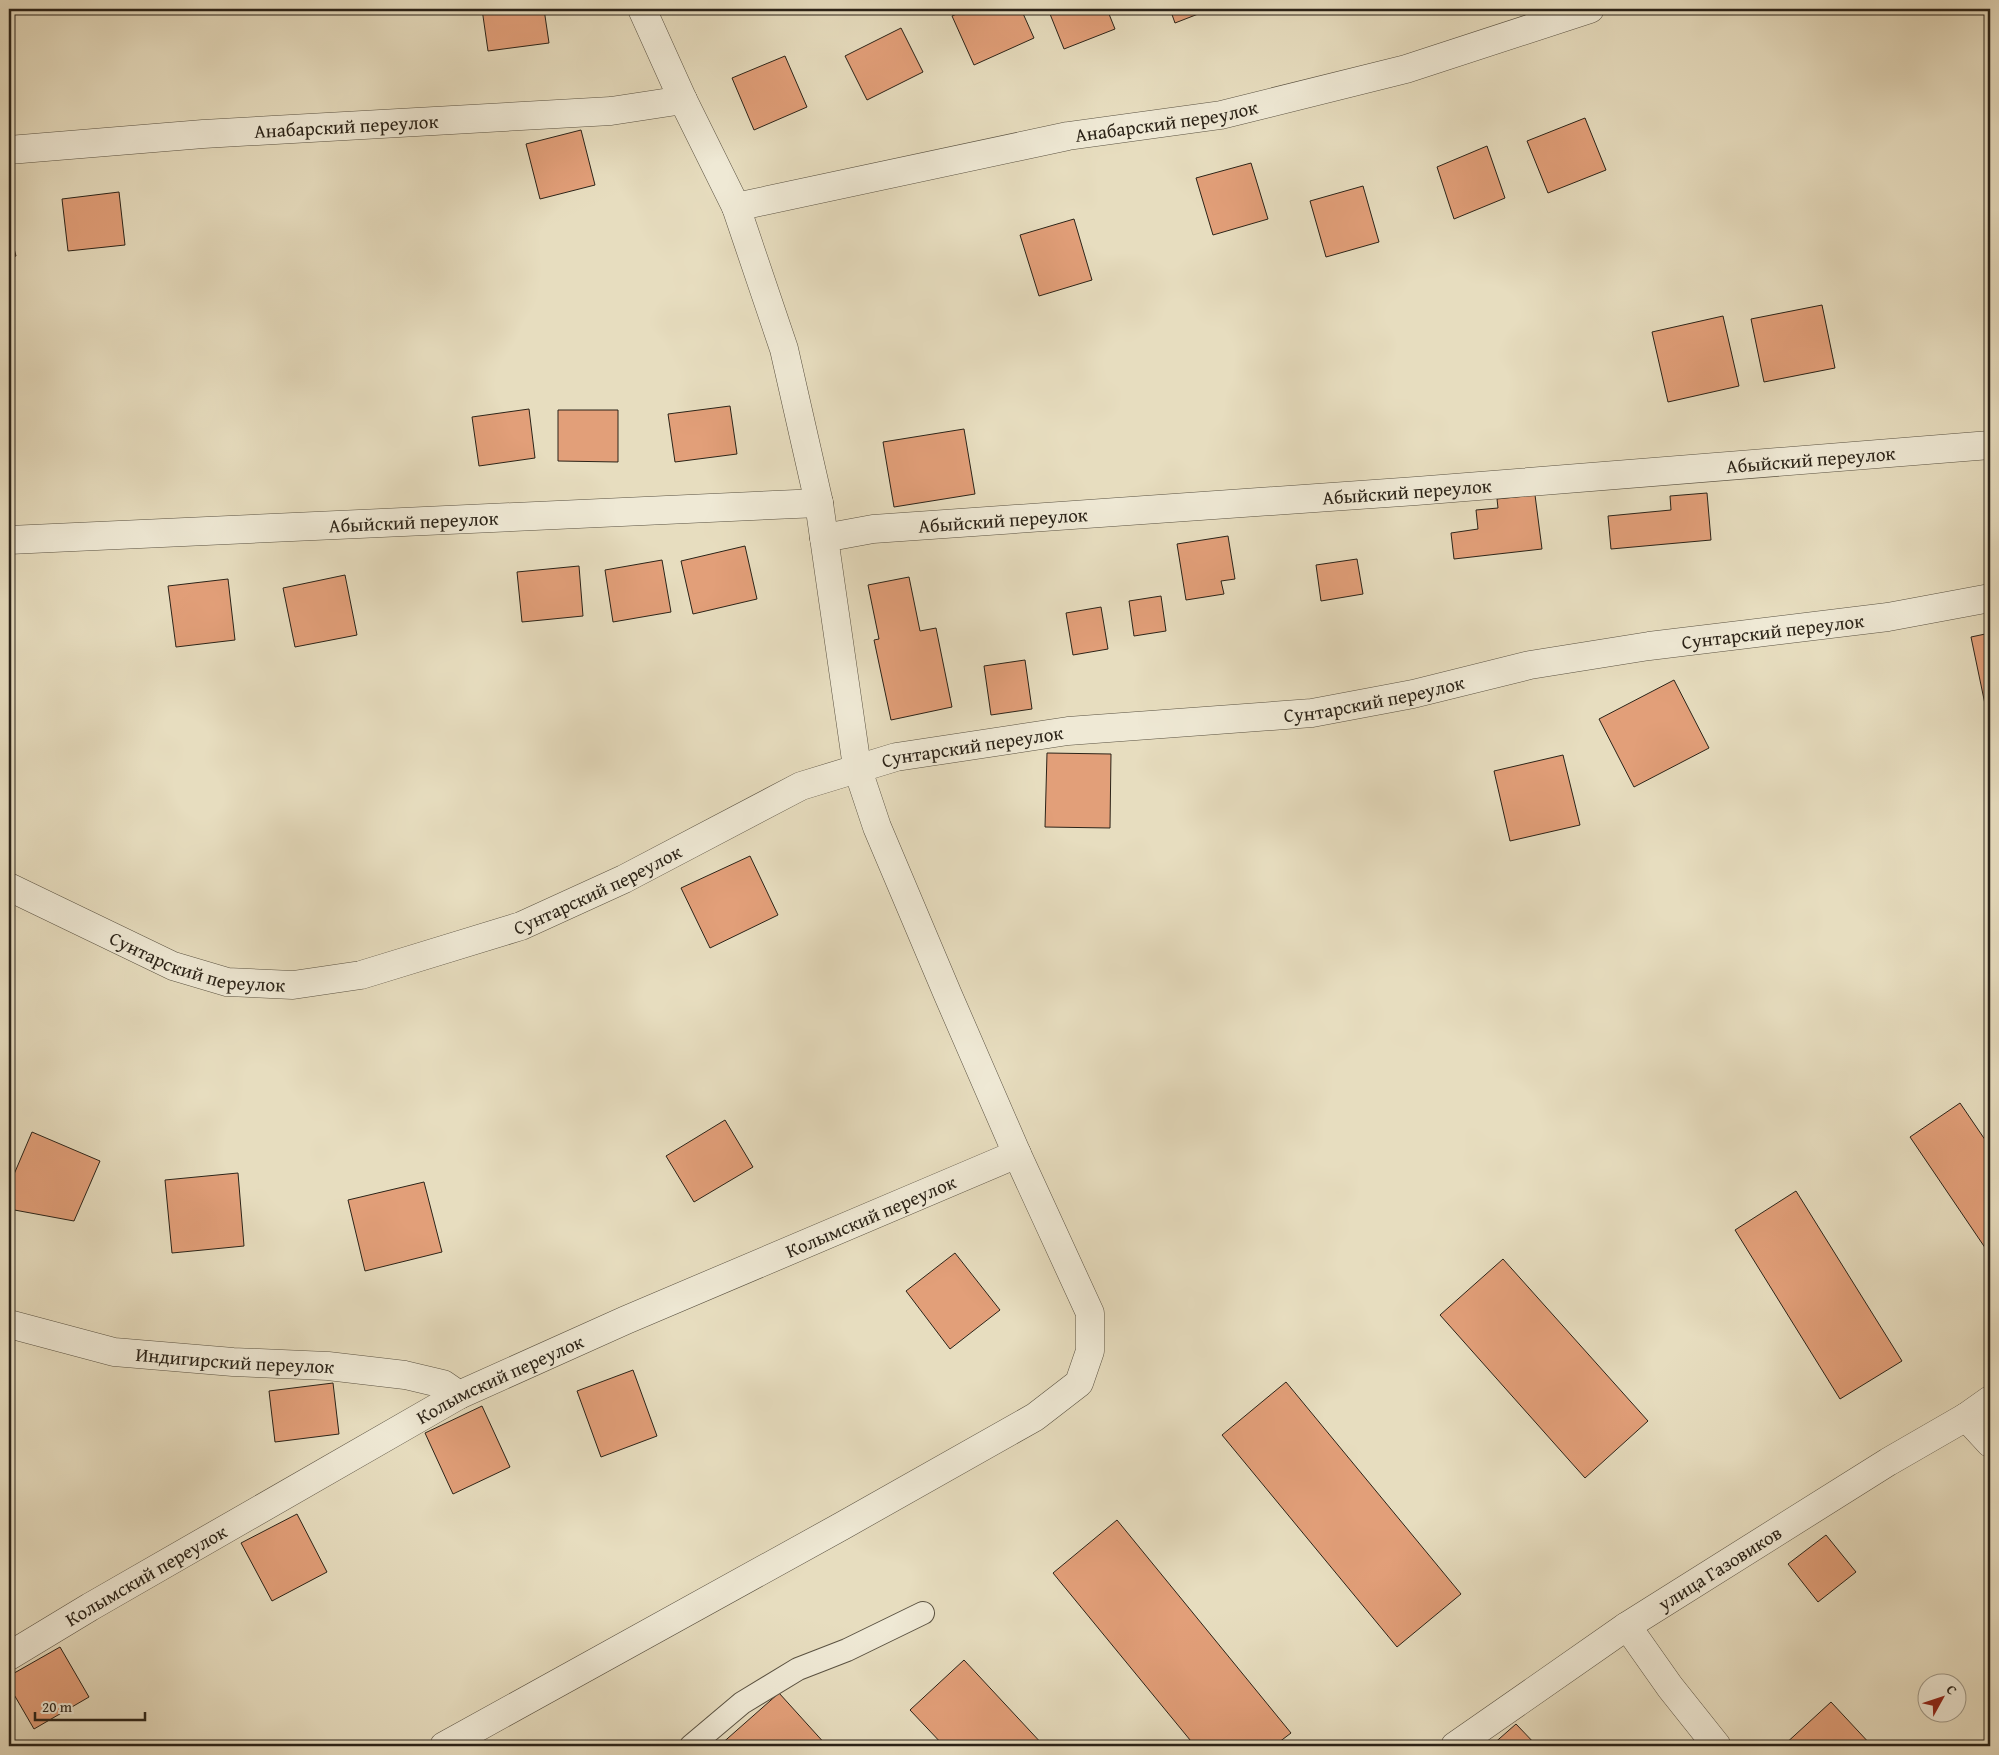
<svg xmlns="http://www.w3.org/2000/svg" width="1999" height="1755" font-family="'Gentium Book Plus',serif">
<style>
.building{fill:#e29f79;stroke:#2b2318}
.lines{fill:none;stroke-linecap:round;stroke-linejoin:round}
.lane-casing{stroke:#5a5242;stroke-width:24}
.street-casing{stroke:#5a5242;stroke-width:29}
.lane{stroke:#efe9d5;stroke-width:22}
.street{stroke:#efe9d5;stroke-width:28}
.labels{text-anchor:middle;stroke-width:5;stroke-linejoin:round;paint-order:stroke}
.street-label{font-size:19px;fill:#2b2318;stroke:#efe9d5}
</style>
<rect width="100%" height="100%" fill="#e7ddbf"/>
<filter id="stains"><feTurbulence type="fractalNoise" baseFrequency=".004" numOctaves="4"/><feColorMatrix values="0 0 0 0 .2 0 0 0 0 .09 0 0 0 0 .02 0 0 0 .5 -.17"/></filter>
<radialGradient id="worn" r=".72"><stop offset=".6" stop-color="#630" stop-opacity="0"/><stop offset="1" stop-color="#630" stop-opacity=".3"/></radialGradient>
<g class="building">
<path d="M 482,9 L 544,9 L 549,43 L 488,51 Z"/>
<path d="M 968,9 L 1021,9 L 1034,38 L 974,65 L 952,16 Z"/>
<path d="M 1048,9 L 1107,9 L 1115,29 L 1064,49 Z"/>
<path d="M 1170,9 L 1211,9 L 1175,23 Z"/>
<path d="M 901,28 L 923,72 L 867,100 L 845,56 Z"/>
<path d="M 785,56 L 807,107 L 754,130 L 732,78 Z"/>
<path d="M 1585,118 L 1606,170 L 1548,193 L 1527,141 Z"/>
<path d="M 581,130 L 595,185 L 540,199 L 526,144 Z"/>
<path d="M 1487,146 L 1505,198 L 1454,219 L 1437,167 Z"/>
<path d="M 1251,163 L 1268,219 L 1213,235 L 1196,178 Z"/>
<path d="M 1363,186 L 1379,242 L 1326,257 L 1310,201 Z"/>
<path d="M 119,192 L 125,245 L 68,251 L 62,199 Z"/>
<path d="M 1074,219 L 1092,280 L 1039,296 L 1020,235 Z"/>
<path d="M 9,230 L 16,256 L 9,258 Z"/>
<path d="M 1822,305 L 1835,368 L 1764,382 L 1751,319 Z"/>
<path d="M 1723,316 L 1739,386 L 1668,402 L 1652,332 Z"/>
<path d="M 730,406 L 737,454 L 675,462 L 668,414 Z"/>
<path d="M 529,409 L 535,458 L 479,466 L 472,417 Z"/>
<path d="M 558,410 L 618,410 L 618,462 L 558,461 Z"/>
<path d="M 964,429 L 975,494 L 894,507 L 883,442 Z"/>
<path d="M 1707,493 L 1711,540 L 1611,549 L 1608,516 L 1671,510 L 1670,496 Z"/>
<path d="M 1535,495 L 1542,549 L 1454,559 L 1451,533 L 1478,529 L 1476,510 L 1498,508 L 1497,499 Z"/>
<path d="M 1228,536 L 1235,579 L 1221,581 L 1224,594 L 1186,600 L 1177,544 Z"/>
<path d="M 745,546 L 757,599 L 693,614 L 681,561 Z"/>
<path d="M 1357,559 L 1363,594 L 1321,601 L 1316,565 Z"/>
<path d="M 662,560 L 671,612 L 613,622 L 605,570 Z"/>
<path d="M 579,566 L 583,616 L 522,622 L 517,572 Z"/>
<path d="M 345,575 L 357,635 L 295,647 L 283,588 Z"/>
<path d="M 909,577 L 920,631 L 936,628 L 952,707 L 891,720 L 874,640 L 879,639 L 868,585 Z"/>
<path d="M 228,579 L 235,640 L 176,647 L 168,586 Z"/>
<path d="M 1161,596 L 1166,631 L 1134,636 L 1129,601 Z"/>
<path d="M 1101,607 L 1108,649 L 1073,655 L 1066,613 Z"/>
<path d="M 1990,633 L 1990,708 L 1986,709 L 1971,637 Z"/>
<path d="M 1025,660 L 1032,709 L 991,715 L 984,666 Z"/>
<path d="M 1674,680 L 1709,748 L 1634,787 L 1599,719 Z"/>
<path d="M 1047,753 L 1111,754 L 1110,828 L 1045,827 Z"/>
<path d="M 1563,755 L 1580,825 L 1510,841 L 1494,771 Z"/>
<path d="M 750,856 L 778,915 L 710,948 L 681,888 Z"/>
<path d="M 1960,1103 L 1990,1147 L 1990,1255 L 1910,1137 Z"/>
<path d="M 725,1120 L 753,1167 L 694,1202 L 666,1156 Z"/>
<path d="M 32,1132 L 100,1161 L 74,1221 L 9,1209 L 9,1186 Z"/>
<path d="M 238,1173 L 244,1246 L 172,1253 L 165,1180 Z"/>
<path d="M 424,1182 L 442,1252 L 365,1271 L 348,1200 Z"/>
<path d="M 1796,1191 L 1902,1361 L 1840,1399 L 1735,1230 Z"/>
<path d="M 955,1253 L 1000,1310 L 950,1349 L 906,1291 Z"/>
<path d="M 1503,1259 L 1648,1421 L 1585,1478 L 1440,1315 Z"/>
<path d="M 633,1370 L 657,1436 L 601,1457 L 577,1391 Z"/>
<path d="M 1286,1382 L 1461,1594 L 1397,1647 L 1222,1435 Z"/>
<path d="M 333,1383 L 339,1434 L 275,1442 L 269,1391 Z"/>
<path d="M 482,1406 L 510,1467 L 453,1494 L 425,1433 Z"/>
<path d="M 297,1514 L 327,1572 L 272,1601 L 241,1543 Z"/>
<path d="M 1117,1520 L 1291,1733 L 1274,1746 L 1195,1746 L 1053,1573 Z"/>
<path d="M 1826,1535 L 1856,1572 L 1818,1602 L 1788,1564 Z"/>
<path d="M 60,1647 L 89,1697 L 34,1729 L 9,1686 L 9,1676 Z"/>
<path d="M 964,1660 L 1044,1746 L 944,1746 L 910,1710 Z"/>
<path d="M 779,1693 L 827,1746 L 719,1746 Z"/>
<path d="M 1831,1702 L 1872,1746 L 1783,1746 Z"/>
<path d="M 1516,1724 L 1537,1746 L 1491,1746 Z"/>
</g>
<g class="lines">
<g class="lane-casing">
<path id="lane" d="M 691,1746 L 742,1703 L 798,1669 L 847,1650 L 923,1613"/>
</g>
<g class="street-casing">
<g id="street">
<path id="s1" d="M 9,150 L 203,134 L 611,111 L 683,100"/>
<path id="s2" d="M 736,207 L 1068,136 L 1221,115 L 1406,69 L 1590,9"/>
<path id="s3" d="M 824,538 L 873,529 L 1416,491 L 1990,445"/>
<path id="s4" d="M 9,540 L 819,503"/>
<path id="s5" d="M 9,887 L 173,966 L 227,982 L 293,985 L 361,975 L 521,926 L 624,879 L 801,786 L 896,757 L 1068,731 L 1312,713 L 1413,694 L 1530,665 L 1649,646 L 1888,617 L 1990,598"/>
<path id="s6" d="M 9,1324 L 114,1352 L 233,1362 L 328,1366 L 405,1375 L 443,1384 L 459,1395"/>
<path d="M 1966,1417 L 1990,1443"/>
<path d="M 1627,1626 L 1670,1687 L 1717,1746"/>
<path id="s7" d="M 9,1656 L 90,1607 L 459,1395 L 626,1320 L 1017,1154"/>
<path d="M 444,1746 L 842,1526 L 1035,1417 L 1079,1383 L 1090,1351 L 1090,1313 L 1017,1154 L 948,995 L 877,827 L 857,767 L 819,503 L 784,349 L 736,207 L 683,100 L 642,9"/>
<path id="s8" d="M 1455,1746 L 1627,1626 L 1888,1462 L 1966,1417 L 1990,1400"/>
</g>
</g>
<use href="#lane" class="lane"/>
<use href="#street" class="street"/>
</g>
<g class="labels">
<g class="street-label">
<text dy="7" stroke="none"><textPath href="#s2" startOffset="439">Анабарский переулок</textPath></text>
<text dy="7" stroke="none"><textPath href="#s1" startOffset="338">Анабарский переулок</textPath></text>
<text dy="7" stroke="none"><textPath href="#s3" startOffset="990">Абыйский переулок</textPath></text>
<text dy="7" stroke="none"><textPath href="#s3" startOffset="585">Абыйский переулок</textPath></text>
<text dy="7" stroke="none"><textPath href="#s3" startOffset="180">Абыйский переулок</textPath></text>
<text dy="7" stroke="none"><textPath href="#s4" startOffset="405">Абыйский переулок</textPath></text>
<text dy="7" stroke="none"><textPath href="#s5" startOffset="1840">Сунтарский переулок</textPath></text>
<text dy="7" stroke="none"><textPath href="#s5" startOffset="1435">Сунтарский переулок</textPath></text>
<text dy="7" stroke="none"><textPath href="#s5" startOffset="1030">Сунтарский переулок</textPath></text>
<text dy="7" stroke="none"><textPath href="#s5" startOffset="625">Сунтарский переулок</textPath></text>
<text dy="7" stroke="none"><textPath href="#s5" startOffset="205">Сунтарский переулок</textPath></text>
<text dy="7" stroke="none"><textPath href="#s7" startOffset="969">Колымский переулок</textPath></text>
<text dy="7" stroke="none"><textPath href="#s6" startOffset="230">Индигирский переулок</textPath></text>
<text dy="7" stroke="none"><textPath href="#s7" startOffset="564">Колымский переулок</textPath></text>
<text dy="7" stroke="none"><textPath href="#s8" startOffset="319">улица Газовиков</textPath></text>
<text dy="7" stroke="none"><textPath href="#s7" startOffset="159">Колымский переулок</textPath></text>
</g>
</g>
<rect width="1999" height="1755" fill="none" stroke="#e7ddbf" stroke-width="30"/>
<rect x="10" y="10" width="1979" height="1735" fill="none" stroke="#2b2318" stroke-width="2.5"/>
<rect x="15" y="15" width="1969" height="1725" fill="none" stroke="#2b2318"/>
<g transform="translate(1942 1698) rotate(50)"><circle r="24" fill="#efe9d5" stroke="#a19a89"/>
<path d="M0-4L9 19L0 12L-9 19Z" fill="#8f2418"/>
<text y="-8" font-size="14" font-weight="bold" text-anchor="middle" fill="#2b2318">С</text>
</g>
<path d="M35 1712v8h110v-8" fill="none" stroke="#2b2318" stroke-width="2.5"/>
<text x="42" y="1712" font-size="15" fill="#2b2318" stroke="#efe9d5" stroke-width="4" paint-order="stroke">20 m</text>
<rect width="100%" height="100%" filter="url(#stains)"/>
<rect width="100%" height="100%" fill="url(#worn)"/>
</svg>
